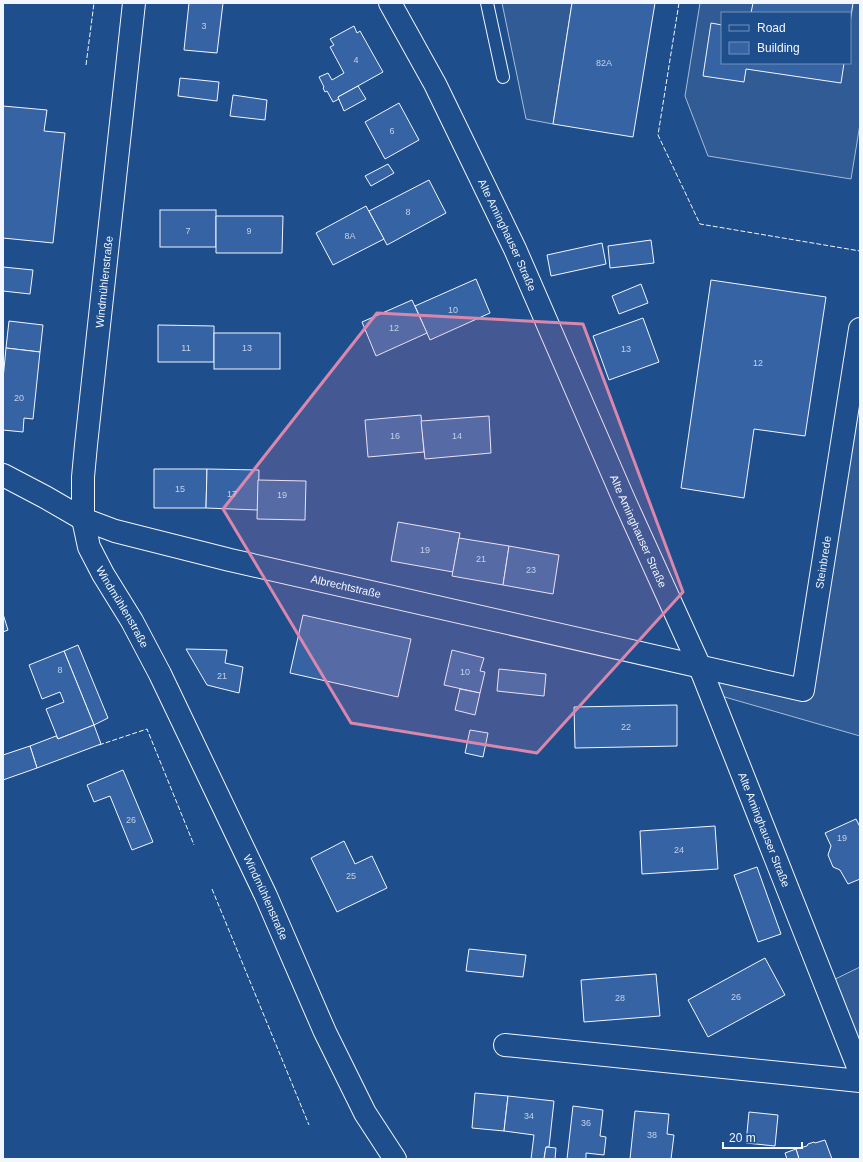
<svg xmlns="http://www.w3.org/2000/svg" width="863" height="1162" font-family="Helvetica,sans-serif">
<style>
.built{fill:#305b95;stroke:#a8bbd7;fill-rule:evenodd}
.building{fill:#3563a3;stroke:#f2f6ff}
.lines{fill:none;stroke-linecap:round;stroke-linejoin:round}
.service-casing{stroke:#f2f6ff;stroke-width:14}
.minor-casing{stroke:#f2f6ff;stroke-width:24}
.service{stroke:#1f4e8c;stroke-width:12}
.minor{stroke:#1f4e8c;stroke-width:22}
.fence{stroke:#f2f6ff;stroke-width:1;stroke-dasharray:5 2;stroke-linecap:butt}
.marked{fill:#da87ad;fill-opacity:0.2;stroke:#da87ad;stroke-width:3;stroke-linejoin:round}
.labels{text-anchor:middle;stroke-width:3;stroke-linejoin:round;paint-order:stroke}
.number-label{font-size:9px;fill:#c3d1e8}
.street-label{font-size:11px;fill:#f2f6ff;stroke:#1f4e8c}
</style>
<rect width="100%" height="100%" fill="#1f4e8c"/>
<g class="built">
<path d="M 502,3 L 572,3 L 553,124 L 526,119 Z"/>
<path d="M 700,3 L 860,3 L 860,124 L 851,179 L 708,156 L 685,96 ZM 722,13 L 850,13 L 850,63 L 722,63 Z"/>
<path d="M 860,328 L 860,736 L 697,689 L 700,667 L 803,690 Z"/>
<path d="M 860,967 L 860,1072 L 825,984 Z"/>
</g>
<g class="building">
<path d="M 189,3 L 223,3 L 217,53 L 184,50 Z"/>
<path d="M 572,3 L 655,3 L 633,137 L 553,124 Z"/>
<path d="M 753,3 L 853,3 L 850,23 L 850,13 L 751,13 Z"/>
<path d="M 711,23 L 722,25 L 722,63 L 844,63 L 841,83 L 746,69 L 744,82 L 703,76 Z"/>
<path d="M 354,26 L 357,33 L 360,31 L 383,72 L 338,97 L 339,99 L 333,102 L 327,91 L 325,92 L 323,88 L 324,87 L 319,77 L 328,73 L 332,80 L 344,73 L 330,47 L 334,45 L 330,39 Z"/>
<path d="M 180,78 L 219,82 L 217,101 L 178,96 Z"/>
<path d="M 358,86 L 366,99 L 344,111 L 338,97 Z"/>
<path d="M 233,95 L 267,100 L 265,120 L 230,116 Z"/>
<path d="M 399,103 L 419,140 L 385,159 L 365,122 Z"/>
<path d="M 3,106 L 47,110 L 44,131 L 65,133 L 53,243 L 3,238 Z"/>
<path d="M 388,164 L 394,173 L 371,186 L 365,176 Z"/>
<path d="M 429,180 L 446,213 L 387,245 L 369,211 Z"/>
<path d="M 366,206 L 384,239 L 333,265 L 316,233 Z"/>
<rect x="160" y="210" width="56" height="37"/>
<path d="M 216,216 L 283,216 L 282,253 L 216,253 Z"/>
<path d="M 651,240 L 654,263 L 610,268 L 608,246 Z"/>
<path d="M 602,243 L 606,264 L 551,276 L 547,255 Z"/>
<path d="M 3,267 L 33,270 L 30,294 L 3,291 Z"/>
<path d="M 476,279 L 490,313 L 430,340 L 415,306 Z"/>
<path d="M 711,280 L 826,297 L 805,436 L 754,429 L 744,498 L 681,488 Z"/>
<path d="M 641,284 L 648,303 L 619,314 L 612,296 Z"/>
<path d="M 412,300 L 427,333 L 376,356 L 362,322 Z"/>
<path d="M 643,318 L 659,362 L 609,380 L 593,336 Z"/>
<path d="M 9,321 L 43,325 L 40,352 L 6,348 Z"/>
<path d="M 158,325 L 214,326 L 214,362 L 158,362 Z"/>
<rect x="214" y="333" width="66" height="36"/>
<path d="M 6,348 L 40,352 L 33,419 L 24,418 L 23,432 L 3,430 L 3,379 Z"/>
<path d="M 421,415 L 424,452 L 368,457 L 365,420 Z"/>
<path d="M 489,416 L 491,453 L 425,459 L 421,421 Z"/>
<path d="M 154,469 L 207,469 L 206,508 L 154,508 Z"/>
<path d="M 207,469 L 259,470 L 258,510 L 206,508 Z"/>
<path d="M 258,480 L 306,481 L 305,520 L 257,519 Z"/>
<path d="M 398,522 L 460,533 L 453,572 L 391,561 Z"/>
<path d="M 459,538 L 509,546 L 503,585 L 452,576 Z"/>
<path d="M 509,546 L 559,555 L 553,594 L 503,585 Z"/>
<path d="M 3,614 L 8,630 L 3,632 Z"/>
<path d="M 303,615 L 411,639 L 398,697 L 290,673 Z"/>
<path d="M 78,645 L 108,718 L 94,725 L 64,651 Z"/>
<path d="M 186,649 L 227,650 L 225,663 L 243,667 L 239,693 L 207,685 Z"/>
<path d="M 452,650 L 484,658 L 480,671 L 485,672 L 480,693 L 444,685 Z"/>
<path d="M 64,651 L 94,725 L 58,739 L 46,709 L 64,702 L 60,692 L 42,699 L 29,665 Z"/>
<path d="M 499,669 L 546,674 L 544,696 L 497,691 Z"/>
<path d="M 460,689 L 480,693 L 475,715 L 455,710 Z"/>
<path d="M 677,705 L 677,746 L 575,748 L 574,707 Z"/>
<path d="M 94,725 L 101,744 L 37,768 L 30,746 L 56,736 L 58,739 Z"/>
<path d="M 470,730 L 488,733 L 483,757 L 465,753 Z"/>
<path d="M 30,746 L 37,768 L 3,780 L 3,755 Z"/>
<path d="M 123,770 L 153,842 L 132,850 L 110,796 L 94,802 L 87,785 Z"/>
<path d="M 856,819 L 860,827 L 860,879 L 848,884 L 840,870 L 833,867 L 828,855 L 831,846 L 825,833 Z"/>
<path d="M 715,826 L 718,869 L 642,874 L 640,831 Z"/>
<path d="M 344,841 L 355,864 L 372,856 L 387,888 L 337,912 L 311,858 Z"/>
<path d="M 757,867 L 781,934 L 758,942 L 734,875 Z"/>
<path d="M 469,949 L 526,955 L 523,977 L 466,971 Z"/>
<path d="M 765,958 L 785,995 L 708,1037 L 688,1000 Z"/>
<path d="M 656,974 L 660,1016 L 584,1022 L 581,980 Z"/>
<path d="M 475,1093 L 508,1096 L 504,1131 L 472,1128 Z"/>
<path d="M 508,1096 L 554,1101 L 549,1147 L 546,1147 L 544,1159 L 531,1159 L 534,1135 L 504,1131 Z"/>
<path d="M 573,1106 L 603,1110 L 600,1136 L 606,1137 L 604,1155 L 586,1153 L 586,1159 L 567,1159 Z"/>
<path d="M 635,1111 L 669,1114 L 667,1134 L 674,1135 L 671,1159 L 630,1159 Z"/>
<path d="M 749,1112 L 778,1115 L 775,1146 L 746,1143 Z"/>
<path d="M 825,1140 L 832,1159 L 799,1159 L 796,1149 L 807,1146 L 808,1144 L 814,1142 L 815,1143 Z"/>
<path d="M 546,1147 L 556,1148 L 555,1159 L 544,1159 Z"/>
<path d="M 796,1149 L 799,1159 L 787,1159 L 785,1153 Z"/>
</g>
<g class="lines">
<g class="service-casing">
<path id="service" d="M 487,3 L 503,77"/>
</g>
<g class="minor-casing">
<g id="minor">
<path id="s1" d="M 134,3 L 86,445 L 83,477 L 83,519 L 89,547 L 103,574 L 132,621 L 160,674 L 266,896 L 325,1032 L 365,1113 L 395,1159"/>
<path id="s2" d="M 390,3 L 435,84 L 515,249 L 625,502 L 700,667 L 860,1072"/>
<path id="s3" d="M 3,475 L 45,497 L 83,519 L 115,531 L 230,560 L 803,690 L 860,329"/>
<path d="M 505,1045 L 860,1081"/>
</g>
</g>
<use href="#service" class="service"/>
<use href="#minor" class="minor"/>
<g class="fence">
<path d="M 679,3 L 658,135 L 700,224 L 860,251"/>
<path d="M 86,65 L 94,3"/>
<path d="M 99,745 L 147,729 L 194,845"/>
<path d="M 212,889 L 309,1125"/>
</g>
</g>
<path class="marked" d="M 377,313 L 583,324 L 683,592 L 537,753 L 351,723 L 223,509 Z"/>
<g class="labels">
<g class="number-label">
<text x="204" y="29">3</text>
<text x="356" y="63">4</text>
<text x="604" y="66">82A</text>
<text x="392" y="134">6</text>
<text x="408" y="215">8</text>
<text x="188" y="234">7</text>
<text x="249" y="234">9</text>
<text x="350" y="239">8A</text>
<text x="453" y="313">10</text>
<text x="394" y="331">12</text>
<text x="186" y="351">11</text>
<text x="247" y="351">13</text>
<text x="626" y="352">13</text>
<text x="758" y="366">12</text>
<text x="19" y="401">20</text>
<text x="395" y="439">16</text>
<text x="457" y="439">14</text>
<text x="180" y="492">15</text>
<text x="232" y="497">17</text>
<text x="282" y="498">19</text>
<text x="425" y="553">19</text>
<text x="481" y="562">21</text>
<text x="531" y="573">23</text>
<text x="60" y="673">8</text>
<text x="465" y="675">10</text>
<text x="222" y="679">21</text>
<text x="626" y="730">22</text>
<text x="131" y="823">26</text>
<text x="842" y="841">19</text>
<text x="679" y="853">24</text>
<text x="351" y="879">25</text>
<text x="736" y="1000">26</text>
<text x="620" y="1001">28</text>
<text x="529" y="1119">34</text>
<text x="586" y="1126">36</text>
<text x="652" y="1138">38</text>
</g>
<g class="street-label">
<text dy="4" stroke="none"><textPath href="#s2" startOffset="260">Alte Aminghauser Straße</textPath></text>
<text transform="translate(104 282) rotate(-84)" y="4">Windmühlenstraße</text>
<text dy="4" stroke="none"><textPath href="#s2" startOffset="584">Alte Aminghauser Straße</textPath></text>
<text dy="4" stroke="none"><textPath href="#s3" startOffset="961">Steinbrede</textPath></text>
<text dy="4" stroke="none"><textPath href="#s3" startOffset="363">Albrechtstraße</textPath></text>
<text dy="4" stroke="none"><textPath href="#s1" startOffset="616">Windmühlenstraße</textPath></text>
<text dy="4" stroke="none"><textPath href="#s2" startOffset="908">Alte Aminghauser Straße</textPath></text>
<text dy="4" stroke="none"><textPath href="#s1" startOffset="940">Windmühlenstraße</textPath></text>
</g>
</g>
<rect width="863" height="1162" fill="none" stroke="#f2f6ff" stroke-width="8"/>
<rect x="721" y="12" width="130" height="52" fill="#1f4e8c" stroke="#7391ba"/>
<rect x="729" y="25" width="20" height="6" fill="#1f4e8c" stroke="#7391ba"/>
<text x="757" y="32" font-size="12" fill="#f2f6ff">Road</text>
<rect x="729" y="42" width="20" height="12" fill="#3563a3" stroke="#7391ba"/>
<text x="757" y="52" font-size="12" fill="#f2f6ff">Building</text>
<path d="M723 1142v6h79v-6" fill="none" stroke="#f2f6ff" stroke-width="2"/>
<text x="729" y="1142" font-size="12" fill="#f2f6ff" stroke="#1f4e8c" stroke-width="3" paint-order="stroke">20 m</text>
</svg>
